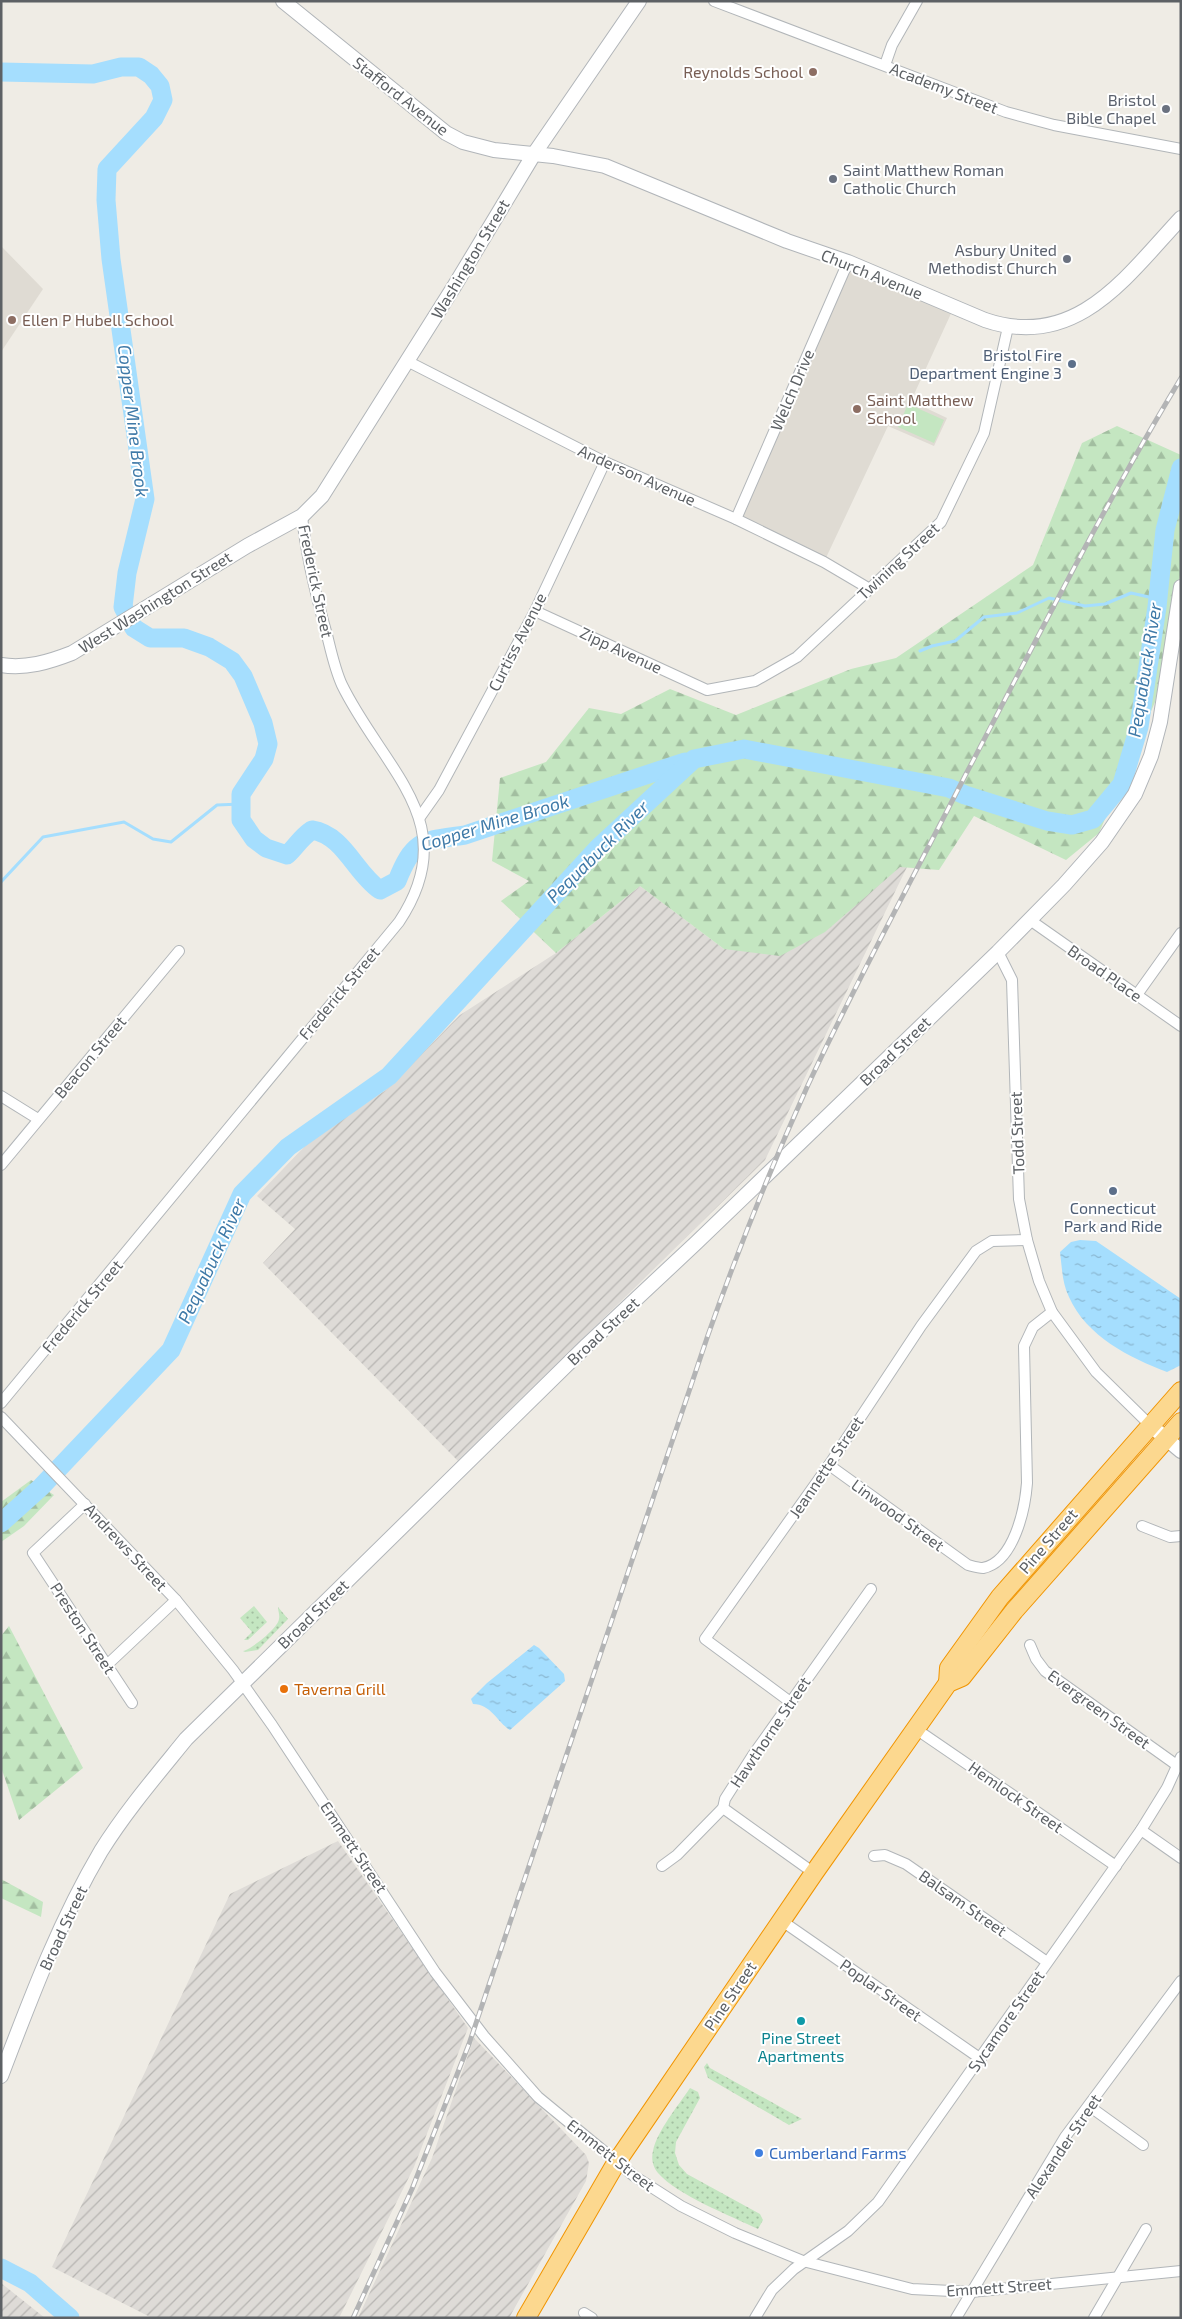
<svg xmlns="http://www.w3.org/2000/svg" width="1182" height="2319" font-family="'Exo 2',sans-serif">
<style>
.industrial{fill:url(#industrial-furrows)}
.education{fill:#dfdbd3}
.grass{fill:url(#grass-dots)}
.forest{fill:url(#forest-firs)}
.green{fill:#c4e6c1}
.water{fill:url(#water-ripples)}
.lines{fill:none;stroke-linecap:round;stroke-linejoin:round}
.stream{stroke:#a5defe;stroke-width:3}
.river{stroke:#a5defe;stroke-width:19}
.street-casing{stroke:#b2b6b9;stroke-width:12}
.secondary-casing{stroke:#b1b5b9;stroke-width:16}
.highway-casing{stroke:#f19502;stroke-width:20}
.street{stroke:#fff;stroke-width:10}
.secondary{stroke:#fff;stroke-width:14}
.highway{stroke:#fcd88f;stroke-width:18}
.rail-casing{stroke:#b3b4b5;stroke-width:5}
.rail{stroke:#fff;stroke-width:3;stroke-dasharray:9;stroke-linecap:butt}
.education-dot{fill:#8d6e63;stroke:#fff;stroke-width:2}
.worship-dot{fill:#6b7280;stroke:#fff;stroke-width:2}
.service-dot{fill:#5c6f8a;stroke:#fff;stroke-width:2}
.food-dot{fill:#e8710a;stroke:#fff;stroke-width:2}
.culture-dot{fill:#0f9aa8;stroke:#fff;stroke-width:2}
.shop-dot{fill:#3f7fe0;stroke:#fff;stroke-width:2}
.labels{text-anchor:middle;stroke-width:4;stroke-linejoin:round;paint-order:stroke}
.education-label{font-size:16px;fill:#785e54;stroke:#fff;text-anchor:start}
.street-label{font-size:16px;fill:#5d6165;stroke:#fff}
.worship-label{font-size:16px;fill:#5b616d;stroke:#fff;text-anchor:end}
.service-label{font-size:16px;fill:#4e5e75;stroke:#fff;text-anchor:end}
.food-label{font-size:16px;fill:#c56008;stroke:#fff;text-anchor:start}
.culture-label{font-size:16px;fill:#0d838f;stroke:#fff}
.shop-label{font-size:16px;fill:#366cbe;stroke:#fff;text-anchor:start}
.water-label{font-size:18px;font-style:italic;fill:#3f7aa8;stroke:#fff}
</style>
<defs>
<pattern id="industrial-furrows" width="10" height="10" patternUnits="userSpaceOnUse" patternTransform="scale(1.25)"><rect width="10" height="10" fill="#dedbd7"/><path d="M-1 1l2-2M0 10L10 0M9 11l2-2" fill="none" stroke="#b7b5b2"/></pattern>
<pattern id="grass-dots" width="8" height="8" patternUnits="userSpaceOnUse" patternTransform="scale(1.25)"><rect width="8" height="8" fill="#c4e6c1"/><path d="M2 2h.1M6 6h.1" fill="none" stroke="#a2bea0" stroke-width="1.8" stroke-linecap="round"/></pattern>
<pattern id="forest-firs" width="22" height="20" patternUnits="userSpaceOnUse" patternTransform="scale(1.25)"><rect width="22" height="20" fill="#c4e6c1"/><path d="M5 1l3.5 6h-7zM16 11l3.5 6h-7z" fill="#a2bea0"/></pattern>
<pattern id="water-ripples" width="26" height="14" patternUnits="userSpaceOnUse" patternTransform="scale(1.25)"><rect width="26" height="14" fill="#a5defe"/><path d="M2 4q2-2 4 0t4 0M15 11q2-2 4 0t4 0" fill="none" stroke="#8ab7d1"/></pattern>
</defs>
<rect width="100%" height="100%" fill="#efece5"/>
<g class="industrial">
<path d="M 900,867 L 907,867 L 765,1160 L 458,1461 L 263,1263 L 295,1229 L 257,1196 L 312,1139 L 386,1090 L 460,1015 L 556,953 L 640,886 L 724,949 Z"/>
<path d="M 338,1841 L 468,2028 L 414,2167 L 339,2318 L 152,2318 L 52,2267 L 230,1894 Z"/>
<path d="M 474,2038 L 586,2155 L 589,2163 L 586,2181 L 509,2318 L 358,2318 L 432,2158 Z"/>
<path d="M 1,2283 L 45,2318 L 1,2318 Z"/>
</g>
<g class="education">
<path d="M 1,246 L 43,289 L 1,352 Z"/>
<path d="M 848,262 L 954,307 L 911,401 L 947,418 L 934,446 L 888,426 L 824,562 L 736,519 Z"/>
</g>
<g class="grass">
<path d="M 254,1606 L 267,1622 L 248,1640 L 244,1640 L 252,1632 L 240,1618 Z"/>
<path d="M 278,1607 L 288,1619 L 258,1650 L 245,1652 L 243,1651 C 252,1649 278,1628 279,1619 C 280,1615 278,1611 278,1607 Z"/>
<path d="M 707,2063 L 710,2068 L 802,2119 L 789,2125 L 708,2078 L 704,2067 Z"/>
<path d="M 690,2088 L 698,2092 L 700,2098 L 676,2142 L 675,2153 L 679,2165 L 687,2174 L 760,2214 L 763,2220 L 758,2229 C 731,2216 677,2195 658,2173 C 653,2167 651,2159 653,2151 C 657,2131 678,2106 690,2088 Z"/>
</g>
<g class="forest">
<path d="M 1117,426 L 1181,455 L 1181,570 L 1155,702 L 1099,833 L 1066,860 L 974,816 L 939,870 L 900,867 L 825,932 L 780,956 L 724,949 L 640,886 L 556,953 L 501,901 L 529,881 L 492,861 L 500,778 L 546,762 L 589,708 L 621,714 L 670,689 L 736,715 L 851,669 L 896,658 L 1033,565 L 1082,443 Z"/>
<path d="M 31,1480 L 54,1495 L 24,1526 L 1,1542 L 1,1502 Z"/>
<path d="M 9,1626 L 83,1768 L 19,1820 L 1,1767 L 1,1636 Z"/>
<path d="M 1,1879 L 43,1902 L 41,1917 L 1,1898 Z"/>
</g>
<path class="green" d="M 908,404 L 944,420 L 934,443 L 898,427 Z"/>
<g class="water">
<path d="M 1080,1240 L 1096,1241 L 1181,1299 L 1181,1365 L 1167,1372 C 1130,1358 1086,1336 1069,1297 C 1062,1283 1062,1267 1060,1252 L 1071,1242 Z"/>
<path d="M 534,1645 L 539,1648 L 564,1674 L 565,1681 L 510,1730 C 497,1722 491,1704 473,1704 L 471,1699 L 487,1683 Z"/>
</g>
<g class="lines">
<g class="stream">
<path d="M 920,651 L 932,646 L 955,641 L 984,617 L 1017,613 L 1049,598 L 1085,606 L 1105,604 L 1131,593 L 1158,599"/>
<path d="M 1,882 L 43,837 L 124,822 L 153,839 L 171,842 L 217,805 L 241,804"/>
</g>
<g class="river">
<path d="M 1,72 L 93,74 L 121,67 L 139,67 L 151,75 L 160,86 L 163,100 L 154,118 L 107,169 L 106,200 L 111,259 L 145,499 L 127,573 L 123,607 L 134,628 L 150,638 L 184,638 L 209,647 L 232,661 L 243,676 L 263,723 L 268,744 L 264,759 L 241,794 L 241,820 L 254,839 L 266,848 L 287,855 C 297,846 300,838 312,830 C 344,835 355,873 380,890 L 397,881 C 414,838 423,841 465,835 L 685,762"/>
<path d="M 1,1523 L 41,1487 L 171,1350 L 242,1194 L 288,1147 L 389,1076 L 598,848 L 694,759 L 744,749 L 949,788 L 965,795 L 1047,821 L 1072,825 L 1093,819 L 1122,784 L 1139,727 L 1157,607 L 1165,530 L 1181,468"/>
<path d="M 1,2268 L 30,2283 L 70,2318"/>
</g>
<g class="street-casing">
<g id="street">
<path d="M 714,1 L 1006,112 L 1054,125 L 1181,149"/>
<path d="M 885,65 L 892,45 L 917,1"/>
<path d="M 407,361 L 605,462 L 736,519 L 824,562 L 868,588"/>
<path d="M 736,519 L 848,262"/>
<path d="M 535,611 L 707,690 L 755,681 L 797,657 L 941,522 L 984,433 L 1008,327"/>
<path d="M 420,817 L 439,790 L 535,611 L 605,462"/>
<path d="M 1030,920 L 1181,1026"/>
<path d="M 998,952 L 1012,980 L 1019,1199 L 1027,1240 L 1039,1281 L 1052,1312 L 1096,1372 L 1150,1425"/>
<path d="M 1136,996 L 1181,933"/>
<path d="M 1,1096 L 38,1119"/>
<path d="M 1,1165 L 179,951"/>
<path d="M 1,1403 L 399,922 C 465,823 384,771 342,685 C 335,670 331,651 327,635 C 316,596 306,557 302,516"/>
<path d="M 1,1417 L 176,1600 L 233,1670 L 272,1725 L 435,1972 L 484,2036 L 538,2097 L 634,2176 L 681,2206 L 735,2233 L 803,2261 L 912,2289 L 971,2292 L 1181,2271"/>
<path d="M 829,1465 L 968,1565 C 972,1566 978,1568 983,1568 C 1014,1562 1025,1509 1027,1483 L 1024,1346 L 1033,1327 L 1052,1312"/>
<path d="M 85,1504 L 33,1553 L 132,1703"/>
<path d="M 1142,1526 L 1170,1537 L 1181,1536"/>
<path d="M 1030,1645 L 1036,1659 L 1045,1671 L 1178,1766"/>
<path d="M 108,1664 L 176,1600"/>
<path d="M 789,1701 L 705,1639 L 829,1465 L 921,1326 L 976,1251 L 992,1241 L 1027,1240"/>
<path d="M 916,1729 L 1116,1866"/>
<path d="M 723,1808 L 814,1873"/>
<path d="M 1141,1830 L 1181,1858"/>
<path d="M 874,1856 L 885,1855 L 906,1864 L 1047,1962"/>
<path d="M 662,1866 L 677,1855 L 723,1808 L 725,1799 L 753,1755 L 871,1589"/>
<path d="M 782,1921 L 981,2059"/>
<path d="M 1089,2106 L 1143,2145"/>
<path d="M 584,2313 L 592,2318"/>
<path d="M 755,2318 L 772,2290 L 794,2269 L 848,2231 L 878,2202 L 1141,1830 L 1167,1788 L 1181,1757"/>
<path d="M 956,2318 L 1065,2137 L 1181,1981"/>
<path d="M 1094,2318 L 1146,2229"/>
</g>
</g>
<g class="secondary-casing">
<g id="secondary">
<path d="M 283,1 L 446,133 L 463,142 L 494,150 L 553,156 L 605,166 L 787,241 L 848,262 L 985,320 C 1076,351 1126,277 1181,218"/>
<path d="M 1,665 C 26,669 49,662 72,653 L 247,546 L 302,516 L 322,496 L 455,285 L 534,154 L 639,1"/>
<path d="M 1150,1425 L 1181,1451"/>
<path d="M 1,2076 C 30,2000 59,1922 101,1851 C 126,1811 156,1776 186,1739 L 587,1345 L 697,1242 L 998,952 L 1064,885 L 1102,842 L 1135,794 L 1151,756 L 1160,722 L 1181,587"/>
</g>
</g>
<g class="highway-casing">
<g id="highway">
<path d="M 948,1683 L 949,1668 L 1000,1597 L 1181,1391"/>
<path d="M 526,2318 L 616,2163 L 814,1873 L 948,1683 L 962,1677 L 1014,1611 L 1181,1422"/>
</g>
</g>
<use href="#street" class="street"/>
<use href="#secondary" class="secondary"/>
<use href="#highway" class="highway"/>
<g class="rail-casing">
<path id="rail" d="M 353,2318 L 412,2189 L 469,2044 L 708,1335 C 738,1250 771,1167 808,1085 C 857,980 913,878 966,774 C 1036,641 1103,507 1181,378"/>
</g>
<use href="#rail" class="rail"/>
</g>
<g class="education-dot">
<circle cx="813" cy="72" r="5"/>
<circle cx="12" cy="320" r="5"/>
<circle cx="857" cy="409" r="5"/>
</g>
<g class="worship-dot">
<circle cx="1166" cy="109" r="5"/>
<circle cx="833" cy="179" r="5"/>
<circle cx="1067" cy="259" r="5"/>
</g>
<g class="service-dot">
<circle cx="1072" cy="364" r="5"/>
<circle cx="1113" cy="1191" r="5"/>
</g>
<circle class="food-dot" cx="284" cy="1689" r="5"/>
<circle class="culture-dot" cx="801" cy="2021" r="5"/>
<circle class="shop-dot" cx="759" cy="2153" r="5"/>
<g class="labels">
<g class="education-label">
<text x="803" y="78" text-anchor="end">Reynolds School</text>
<text x="22" y="326">Ellen P Hubell School</text>
<text x="867" y="406">Saint Matthew<tspan x="867" dy="18">School</tspan></text>
</g>
<g class="street-label">
<text transform="translate(944 88) rotate(21)" y="6">Academy Street</text>
<text transform="translate(401 96) rotate(38)" y="6">Stafford Avenue</text>
<text transform="translate(470 259) rotate(-59)" y="6">Washington Street</text>
<text transform="translate(872 274) rotate(22)" y="6">Church Avenue</text>
<text transform="translate(792 390) rotate(-67)" y="6">Welch Drive</text>
<text transform="translate(637 475) rotate(24)" y="6">Anderson Avenue</text>
<text transform="translate(898 561) rotate(-43)" y="6">Twining Street</text>
<text transform="translate(316 581) rotate(78)" y="6">Frederick Street</text>
<text transform="translate(155 602) rotate(-32)" y="6">West Washington Street</text>
<text transform="translate(517 642) rotate(-63)" y="6">Curtiss Avenue</text>
<text transform="translate(621 650) rotate(25)" y="6">Zipp Avenue</text>
<text transform="translate(1105 973) rotate(35)" y="6">Broad Place</text>
<text transform="translate(339 993) rotate(-50)" y="6">Frederick Street</text>
<text transform="translate(895 1051) rotate(-44)" y="6">Broad Street</text>
<text transform="translate(90 1057) rotate(-50)" y="6">Beacon Street</text>
<text transform="translate(1017 1133) rotate(-92)" y="6">Todd Street</text>
<text transform="translate(82 1306) rotate(-50)" y="6">Frederick Street</text>
<text transform="translate(603 1331) rotate(-43)" y="6">Broad Street</text>
<text transform="translate(826 1467) rotate(-56)" y="6">Jeannette Street</text>
<text transform="translate(898 1515) rotate(36)" y="6">Linwood Street</text>
<text transform="translate(1048 1541) rotate(-49)" y="6">Pine Street</text>
<text transform="translate(126 1547) rotate(47)" y="6">Andrews Street</text>
<text transform="translate(313 1614) rotate(-44)" y="6">Broad Street</text>
<text transform="translate(83 1628) rotate(57)" y="6">Preston Street</text>
<text transform="translate(1099 1709) rotate(36)" y="6">Evergreen Street</text>
<text transform="translate(770 1732) rotate(-56)" y="6">Hawthorne Street</text>
<text transform="translate(1016 1797) rotate(35)" y="6">Hemlock Street</text>
<text transform="translate(354 1847) rotate(56)" y="6">Emmett Street</text>
<text transform="translate(963 1903) rotate(35)" y="6">Balsam Street</text>
<text transform="translate(63 1928) rotate(-65)" y="6">Broad Street</text>
<text transform="translate(881 1990) rotate(35)" y="6">Poplar Street</text>
<text transform="translate(730 1996) rotate(-56)" y="6">Pine Street</text>
<text transform="translate(1006 2021) rotate(-55)" y="6">Sycamore Street</text>
<text transform="translate(1063 2146) rotate(-56)" y="6">Alexander Street</text>
<text transform="translate(611 2155) rotate(38)" y="6">Emmett Street</text>
<text transform="translate(999 2287) rotate(-4)" y="6">Emmett Street</text>
</g>
<g class="worship-label">
<text x="1156" y="106">Bristol<tspan x="1156" dy="18">Bible Chapel</tspan></text>
<text x="843" y="176" text-anchor="start">Saint Matthew Roman<tspan x="843" dy="18">Catholic Church</tspan></text>
<text x="1057" y="256">Asbury United<tspan x="1057" dy="18">Methodist Church</tspan></text>
</g>
<g class="service-label">
<text x="1062" y="361">Bristol Fire<tspan x="1062" dy="18">Department Engine 3</tspan></text>
<text x="1113" y="1214" text-anchor="middle">Connecticut<tspan x="1113" dy="18">Park and Ride</tspan></text>
</g>
<g class="food-label">
<text x="294" y="1695">Taverna Grill</text>
</g>
<g class="culture-label">
<text x="801" y="2044">Pine Street<tspan x="801" dy="18">Apartments</tspan></text>
</g>
<g class="shop-label">
<text x="769" y="2159">Cumberland Farms</text>
</g>
<g class="water-label">
<text transform="translate(133 421) rotate(83)" y="6">Copper Mine Brook</text>
<text transform="translate(1145 670) rotate(-81)" y="6">Pequabuck River</text>
<text transform="translate(495 823) rotate(-17)" y="6">Copper Mine Brook</text>
<text transform="translate(598 852) rotate(-45)" y="6">Pequabuck River</text>
<text transform="translate(212 1261) rotate(-65)" y="6">Pequabuck River</text>
</g>
</g>
<rect width="1182" height="2319" fill="none" stroke="#5d6165" stroke-width="5"/>
</svg>
